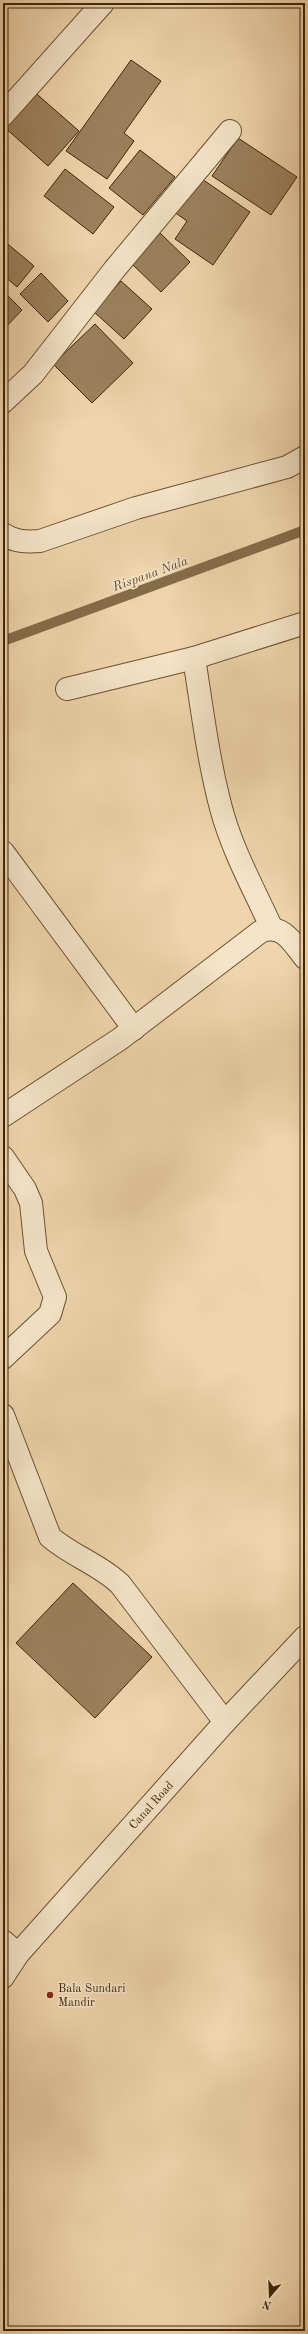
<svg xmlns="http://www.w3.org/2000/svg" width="308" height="2334" font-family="'Old Standard TT',serif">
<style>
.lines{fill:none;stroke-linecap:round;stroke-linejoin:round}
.stream{stroke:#856c49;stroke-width:10}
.building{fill:#9b815d;stroke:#3f2608}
.minor-casing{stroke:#6b5231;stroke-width:24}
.minor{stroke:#f5e4c9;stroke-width:22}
.poi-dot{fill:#8f2418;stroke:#f5e4c9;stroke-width:1.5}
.labels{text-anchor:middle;stroke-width:3;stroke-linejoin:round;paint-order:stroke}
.street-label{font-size:12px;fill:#3f2608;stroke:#f5e4c9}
.poi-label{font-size:12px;fill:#3f2608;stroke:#f5e4c9;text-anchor:start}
.water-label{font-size:13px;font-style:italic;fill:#624928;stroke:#f5e4c9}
</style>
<rect width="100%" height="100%" fill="#efd5ac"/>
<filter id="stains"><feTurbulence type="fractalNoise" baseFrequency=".005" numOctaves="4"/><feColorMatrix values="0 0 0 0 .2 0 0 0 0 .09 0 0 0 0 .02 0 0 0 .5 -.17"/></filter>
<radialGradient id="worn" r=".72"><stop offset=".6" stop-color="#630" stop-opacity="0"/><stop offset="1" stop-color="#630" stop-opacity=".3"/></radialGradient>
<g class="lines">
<path class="stream" d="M 3,641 L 305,530"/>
</g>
<g class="building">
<path d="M 131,60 L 161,81 L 124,133 L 134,141 L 107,179 L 66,151 Z"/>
<path d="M 31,89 L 79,131 L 48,166 L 3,126 L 3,120 Z"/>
<path d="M 238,138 L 297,177 L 271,215 L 212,176 Z"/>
<path d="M 140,150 L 175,177 L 143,215 L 109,188 Z"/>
<path d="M 65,169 L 114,207 L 93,234 L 44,196 Z"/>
<path d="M 199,177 L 250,212 L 213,265 L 175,239 L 187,221 L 174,212 Z"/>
<path d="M 160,233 L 190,262 L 161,292 L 131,263 Z"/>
<path d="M 3,240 L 34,266 L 17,287 L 3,275 Z"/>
<path d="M 41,273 L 68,301 L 48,322 L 20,294 Z"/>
<path d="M 121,281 L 152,309 L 124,339 L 93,311 Z"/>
<path d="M 3,291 L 22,310 L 3,330 Z"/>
<path d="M 95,324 L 133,363 L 92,403 L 53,364 Z"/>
<path d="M 73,1583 L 152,1657 L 95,1718 L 16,1643 Z"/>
</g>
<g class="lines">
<g class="minor-casing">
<g id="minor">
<path d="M 3,115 L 103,3"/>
<path d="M 3,402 L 33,374 L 114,270 L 230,131"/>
<path d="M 3,534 C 15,542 26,542 40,541 L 136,508 L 287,467 L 305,457"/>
<path d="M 194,658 C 202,708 208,759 221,808 C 232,850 254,889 272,929"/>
<path d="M 67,689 L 194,658 L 305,623"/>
<path d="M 3,852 L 134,1029"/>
<path d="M 3,1116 L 120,1039 L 260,932 C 282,922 293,943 305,958"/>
<path d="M 3,1157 L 25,1189 L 31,1203 L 36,1251 L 55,1297 L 50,1314 L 3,1358"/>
<path d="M 3,1415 L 50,1537 C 72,1556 99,1564 120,1584 L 225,1722"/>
<path d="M 3,1941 L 18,1954"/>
<path d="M 3,1977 L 18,1954 L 225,1722 L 305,1637"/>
</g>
</g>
<use href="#minor" class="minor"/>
</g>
<circle class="poi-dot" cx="50" cy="1995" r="4"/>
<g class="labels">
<g class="street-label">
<text transform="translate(151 1805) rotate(-48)" y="4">Canal Road</text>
</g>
<g class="poi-label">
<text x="58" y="1992">Bala Sundari<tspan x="58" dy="14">Mandir</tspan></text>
</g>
<g class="water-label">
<text transform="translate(150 573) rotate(-20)" y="5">Rispana Nala</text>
</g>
</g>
<rect width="308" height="2334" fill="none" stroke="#efd5ac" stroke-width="16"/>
<rect x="4" y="4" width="300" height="2326" fill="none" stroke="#3f2608" stroke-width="2"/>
<rect x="8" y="8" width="292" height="2318" fill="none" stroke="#3f2608"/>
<g transform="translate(270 2296) rotate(199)" stroke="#f5e4c9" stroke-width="3" paint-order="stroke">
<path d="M0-3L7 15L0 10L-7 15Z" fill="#3f2608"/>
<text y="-6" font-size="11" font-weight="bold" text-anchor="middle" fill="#3f2608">N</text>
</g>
<rect width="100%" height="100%" filter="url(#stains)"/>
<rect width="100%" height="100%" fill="url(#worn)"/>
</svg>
